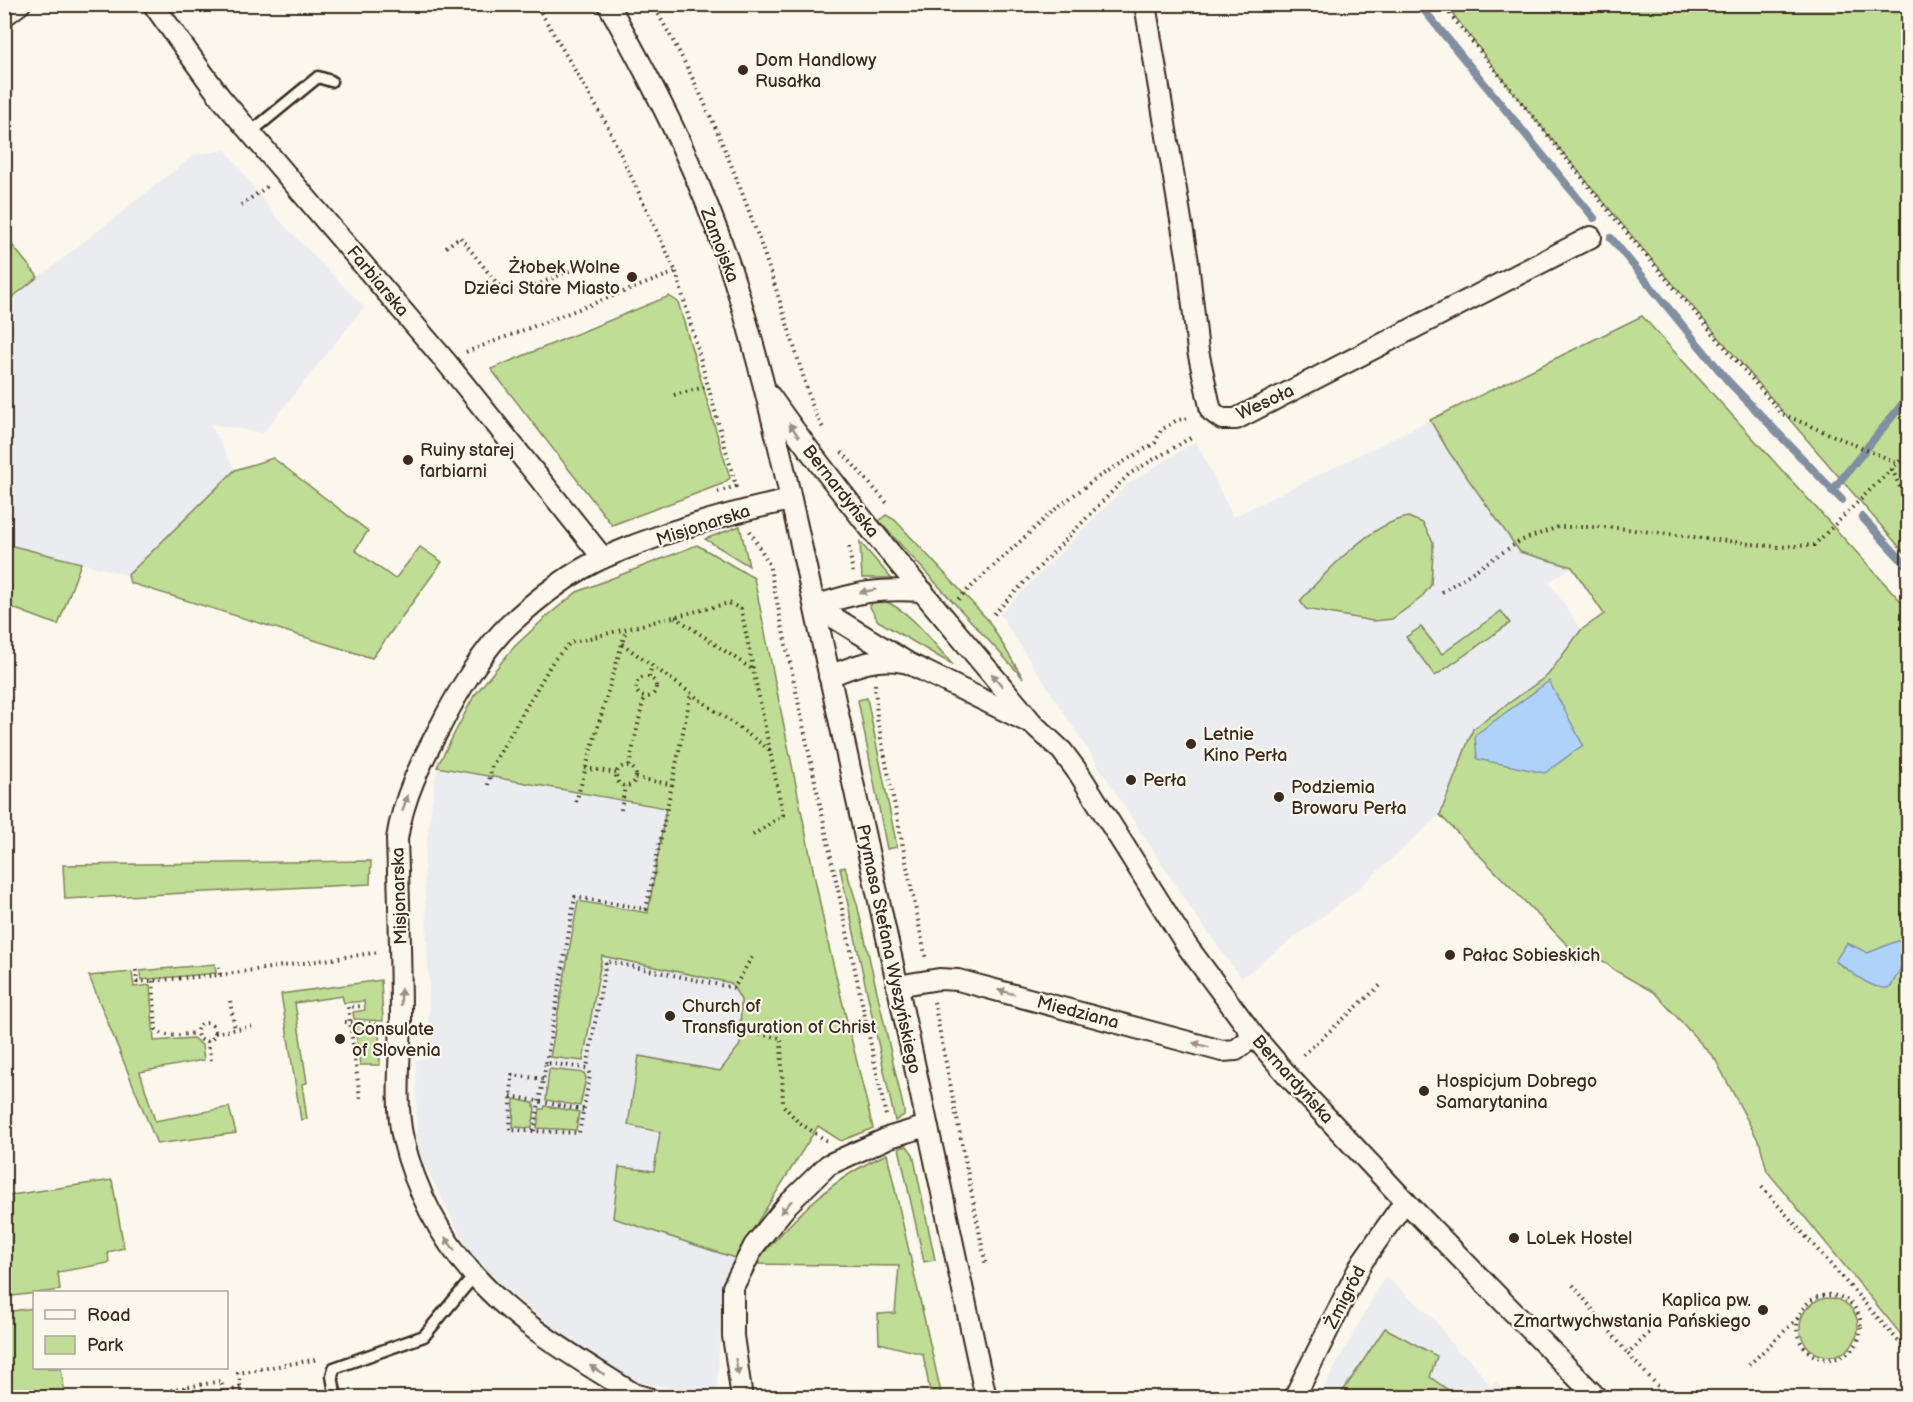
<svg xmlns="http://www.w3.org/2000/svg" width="1913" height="1402" font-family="'Balsamiq Sans',sans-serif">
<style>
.built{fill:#eaecf0}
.green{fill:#c0dd95;stroke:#7e845a;stroke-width:1.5}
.water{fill:#afd3f8;stroke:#818fa1;stroke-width:1.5}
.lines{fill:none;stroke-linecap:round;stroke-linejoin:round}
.stream{stroke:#818fa1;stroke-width:8}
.service-casing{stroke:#3b2a1e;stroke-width:15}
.minor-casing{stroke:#3b2a1e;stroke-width:24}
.path{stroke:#3b2a1e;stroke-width:4;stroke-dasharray:1.5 4.5;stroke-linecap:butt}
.service{stroke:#fbf7ec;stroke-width:10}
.minor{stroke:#fbf7ec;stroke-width:20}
.oneway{fill:#9b9085}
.poi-dot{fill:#3b2a1e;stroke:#fbf7ec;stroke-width:2}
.labels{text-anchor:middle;stroke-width:4.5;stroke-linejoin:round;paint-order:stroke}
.poi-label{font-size:18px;fill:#3b2a1e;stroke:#fbf7ec;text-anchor:start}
.street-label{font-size:18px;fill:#3b2a1e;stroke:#fbf7ec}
</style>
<rect width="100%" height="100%" fill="#fbf7ec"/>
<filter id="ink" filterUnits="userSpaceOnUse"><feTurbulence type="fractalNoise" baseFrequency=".0167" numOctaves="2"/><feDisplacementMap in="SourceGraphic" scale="12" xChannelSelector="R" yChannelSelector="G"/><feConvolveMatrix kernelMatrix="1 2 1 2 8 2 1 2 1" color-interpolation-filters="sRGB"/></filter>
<g filter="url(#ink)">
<g class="built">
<path d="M 226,150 L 276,217 L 364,307 L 263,433 L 210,424 L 235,470 L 128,575 L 5,544 L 5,304 L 194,155 Z"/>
<path d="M 1430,420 L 1449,452 L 1520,552 L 1572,567 L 1549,582 L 1581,630 L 1548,675 L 1473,729 L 1440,815 L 1357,890 L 1241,978 L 1191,909 L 1000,614 L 1128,484 L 1196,441 L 1233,517 Z"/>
<path d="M 697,545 L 754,578 L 828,943 L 868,1111 L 818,1126 L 735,1257 L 723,1295 L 716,1395 L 636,1382 L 563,1335 L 520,1301 L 489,1275 L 469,1251 L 417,1151 L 416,1060 L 428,1059 L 429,986 L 424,862 L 437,767 L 474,696 L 513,648 L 546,617 L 577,592 Z"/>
<path d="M 1385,1276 L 1435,1320 L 1457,1351 L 1470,1359 L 1490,1386 L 1496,1382 L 1510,1397 L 1318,1398 Z"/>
</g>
<g class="green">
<path d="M 1446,5 L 1908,5 L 1908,557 L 1636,241 L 1516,96 Z"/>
<path d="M 4,235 L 38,277 L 5,303 L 4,303 Z"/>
<path d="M 669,296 L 678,302 L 730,478 L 722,484 L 612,525 L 491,369 Z"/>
<path d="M 1642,316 L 1908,609 L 1908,1343 L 1767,1171 L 1760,1144 L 1715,1059 L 1655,993 L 1616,971 L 1591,952 L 1582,960 L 1440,815 L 1473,729 L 1548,675 L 1581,630 L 1604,614 L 1572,567 L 1520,552 L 1449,452 L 1430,420 Z"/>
<path d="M 273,458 L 368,531 L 355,550 L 395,579 L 420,547 L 442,562 L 372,658 L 130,583 L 128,575 L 235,470 Z"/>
<path d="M 886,515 L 895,520 L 988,620 L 1023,678 L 879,521 Z"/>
<path d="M 1408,517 L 1423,523 L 1433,542 L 1433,551 L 1431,585 L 1421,598 L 1392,619 L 1373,621 L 1306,609 L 1300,601 C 1325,573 1371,523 1408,517 Z"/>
<path d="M 740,526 L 749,566 L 705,539 Z"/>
<path d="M 860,542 L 891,578 L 862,578 Z"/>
<path d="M 5,544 L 81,563 L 58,625 L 5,605 Z"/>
<path d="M 697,545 L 754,578 L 828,943 L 873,1128 L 841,1141 L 818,1126 L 735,1258 L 613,1218 L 619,1167 L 654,1171 L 660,1132 L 628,1125 L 639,1056 L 720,1071 L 740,1045 L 741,1000 L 731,983 L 602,956 L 583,1061 L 550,1057 L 578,901 L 648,913 L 666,808 L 437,767 L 474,696 L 513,648 L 546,617 L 577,592 Z"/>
<path d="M 882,600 C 912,611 932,642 953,665 L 878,621 L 870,607 L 872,603 Z"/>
<path d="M 1501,611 L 1510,623 L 1435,676 L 1406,637 L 1421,627 L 1442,654 Z"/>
<path d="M 867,698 L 897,847 L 887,849 L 858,700 Z"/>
<path d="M 371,861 L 370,884 L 65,899 L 63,865 Z"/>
<path d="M 845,867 L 857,904 L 904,1110 L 904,1115 L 895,1121 L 840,868 Z"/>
<path d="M 215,964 L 216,973 L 141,980 L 140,971 Z"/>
<path d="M 132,972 L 134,987 L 150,985 L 154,1041 L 193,1038 L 202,1045 L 204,1060 L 140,1072 L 155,1121 L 229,1107 L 236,1133 L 157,1144 L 89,976 Z"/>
<path d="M 381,980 L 383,1021 L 354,1019 L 353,1012 L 365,1010 L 364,1001 L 344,1003 L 342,996 L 295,1003 L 307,1083 L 302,1084 L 307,1119 L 301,1120 L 281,994 Z"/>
<path d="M 355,1025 L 379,1027 L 380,1065 L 360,1065 Z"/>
<path d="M 549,1069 L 584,1073 L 586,1078 L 580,1106 L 546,1100 Z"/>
<path d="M 514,1099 L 533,1103 L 535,1108 L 532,1128 L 513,1127 Z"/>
<path d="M 545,1106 L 579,1112 L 576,1130 L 537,1128 L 540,1109 L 544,1109 Z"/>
<path d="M 907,1146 L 913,1154 L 935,1260 L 924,1262 L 899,1148 Z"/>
<path d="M 887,1154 L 942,1397 L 931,1397 L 923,1354 L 879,1343 L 878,1314 L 895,1313 L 899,1266 L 754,1264 C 795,1217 829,1179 887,1154 Z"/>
<path d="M 112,1180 L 124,1248 L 108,1252 L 109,1263 L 58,1272 L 60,1290 L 5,1297 L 5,1196 Z"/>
<circle cx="1829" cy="1327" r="29"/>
<path d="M 34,1308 L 34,1368 L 61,1368 L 65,1394 L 48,1397 L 5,1397 L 5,1312 Z"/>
<path d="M 1385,1328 L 1437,1356 L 1430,1377 L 1458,1397 L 1339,1397 Z"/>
</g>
<g class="water">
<path d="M 1549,681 L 1583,745 L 1545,773 L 1477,759 L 1475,735 Z"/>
<path d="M 1897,941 L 1908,942 C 1909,960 1898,971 1891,987 C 1873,993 1850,970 1835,961 L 1847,943 L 1868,953 Z"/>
</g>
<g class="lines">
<g class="stream">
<path d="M 1419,4 L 1594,218"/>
<path d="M 1611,238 L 1728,381 L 1842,500"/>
<path d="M 1832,491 L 1908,397"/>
<path d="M 1862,517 L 1908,567"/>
</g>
<g class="service-casing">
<g id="service">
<path d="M 251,132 L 318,77 L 331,81"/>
<path d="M 336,1398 L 332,1376 L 334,1368 L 424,1336 L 474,1276"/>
</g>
</g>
<g class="minor-casing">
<g id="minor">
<path d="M 153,4 L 220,97 L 447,363 L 603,558"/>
<path d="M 608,4 C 659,94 707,190 737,289 C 779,428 806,572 838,714 C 888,942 938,1169 986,1398"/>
<path d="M 1145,4 L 1188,262 L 1198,351 L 1211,411 L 1222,419 L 1236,419 L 1591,237"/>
<path d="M 4,16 L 20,4"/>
<path d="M 770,396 C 851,512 945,617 1034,725 L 1062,751 L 1080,775 L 1187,946 L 1254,1036 L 1288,1076 L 1405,1201 L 1597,1398"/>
<path d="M 815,606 L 908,663 L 1026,721"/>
<path d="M 815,606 C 858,592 877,588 923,591"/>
<path d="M 829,676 C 855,666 875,657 903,662"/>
<path d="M 897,986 L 939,979 L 958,980 L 1222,1051 L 1236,1050 L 1254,1036"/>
<path d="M 648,1398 L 634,1394 C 579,1359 518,1325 474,1275 C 440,1238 415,1189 403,1139 C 395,1107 400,1056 401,1021 C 401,960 399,900 397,839 C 403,798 421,762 441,725 C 457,693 484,648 510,624 C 537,599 570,573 603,558 C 663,532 728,513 791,500"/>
<path d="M 742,1398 L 733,1336 L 733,1287 L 754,1246 L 788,1204 L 828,1165 L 890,1137 L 927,1126"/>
<path d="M 1294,1398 L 1362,1262 L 1405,1201"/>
</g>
</g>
<g class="path">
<path d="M 652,4 C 727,128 772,271 813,409 L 824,430"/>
<path d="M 1442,4 L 1621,226 L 1782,414 L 1898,463"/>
<path d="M 241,205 L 268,186"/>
<path d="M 446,247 L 460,237 L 503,291 L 518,293 L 595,260"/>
<path d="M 676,272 L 736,486 L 718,492"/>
<path d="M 466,352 L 676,272 L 606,123 L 536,4"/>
<path d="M 674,395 L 709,386"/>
<path d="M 842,452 L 887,503"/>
<path d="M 1892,469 L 1908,505"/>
<path d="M 750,531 L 769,564 L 886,1116"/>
<path d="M 849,547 L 853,574"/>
<path d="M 1442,592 L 1520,541 L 1558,527 L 1609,527 L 1777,547 L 1814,545 L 1908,453"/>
<path d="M 958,599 L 1053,511 L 1095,479 L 1155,443 L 1161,430 L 1177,420 L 1190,418"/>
<path d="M 994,614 L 1129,474 L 1192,437"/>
<path d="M 675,617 L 753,670"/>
<path d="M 622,644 L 770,750"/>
<circle cx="646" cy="687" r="10"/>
<path d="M 649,677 L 652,665"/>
<path d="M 875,684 L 877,718 L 926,960"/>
<path d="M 629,766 L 644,697"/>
<circle cx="626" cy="776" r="10"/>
<path d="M 585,768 L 617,773"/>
<path d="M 636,778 L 670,784"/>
<path d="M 488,785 L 492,766 L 553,661 L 570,643 L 729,603 L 741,609 L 783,815 L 750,837"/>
<path d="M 576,802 L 626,630"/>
<path d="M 621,810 L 625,786"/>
<path d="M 136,970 L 137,982 L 220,975 L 219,963"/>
<path d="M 220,975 L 380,952"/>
<path d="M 153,981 L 156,1029 C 166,1040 183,1034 196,1033"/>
<path d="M 230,1001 L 235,1030"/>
<path d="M 934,1002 L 986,1266"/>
<path d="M 345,1022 L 379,1024"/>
<circle cx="206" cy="1032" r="9"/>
<path d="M 736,1030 L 781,1038 L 783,1105 L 798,1122 L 827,1141"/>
<path d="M 215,1033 L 255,1026"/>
<path d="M 207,1041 L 211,1060"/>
<path d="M 1303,1055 L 1382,984"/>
<path d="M 546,1063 L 575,897 L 646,909 L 691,693"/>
<path d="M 543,1079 L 512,1075 L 510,1130 L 579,1133 L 590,1075 L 587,1068"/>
<path d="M 511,1096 L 583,1110"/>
<path d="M 360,1098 L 348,1007 L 362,1006"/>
<path d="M 534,1131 L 546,1063 L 587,1068 L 606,961 L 734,988 L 752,957"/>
<path d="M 1762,1187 L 1908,1352"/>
<path d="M 1573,1285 L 1628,1354"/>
<circle cx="1829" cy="1327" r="32"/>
<path d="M 1649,1333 L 1628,1354 L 1669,1398"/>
<path d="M 1749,1365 L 1798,1318"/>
<path d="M 184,1387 L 186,1398"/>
<path d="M 167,1398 L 166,1391 L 221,1381 L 223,1392"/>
<path d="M 192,1398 L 241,1388"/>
<path d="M 242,1398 L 238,1373 L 319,1359"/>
</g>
<use href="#service" class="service"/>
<use href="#minor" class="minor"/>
</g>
<defs><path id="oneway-solid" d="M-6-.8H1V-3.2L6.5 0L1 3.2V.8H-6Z" transform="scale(1.5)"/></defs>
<g class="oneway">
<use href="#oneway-solid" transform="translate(794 430) rotate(-125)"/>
<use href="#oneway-solid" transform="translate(868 591) rotate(170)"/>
<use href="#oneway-solid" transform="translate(997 680) rotate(-130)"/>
<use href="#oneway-solid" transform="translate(405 803) rotate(-73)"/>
<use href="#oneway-solid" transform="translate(1006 992) rotate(-165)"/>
<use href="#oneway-solid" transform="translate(401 997) rotate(-90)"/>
<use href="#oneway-solid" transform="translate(1201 1045) rotate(-165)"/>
<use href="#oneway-solid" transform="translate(786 1207) rotate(132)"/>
<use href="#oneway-solid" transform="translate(450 1244) rotate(-126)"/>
<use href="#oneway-solid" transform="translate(737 1367) rotate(80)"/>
<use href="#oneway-solid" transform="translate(597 1370) rotate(-148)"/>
</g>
</g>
<g class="poi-dot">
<circle cx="743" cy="70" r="6"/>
<circle cx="632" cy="277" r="6"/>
<circle cx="408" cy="460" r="6"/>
<circle cx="1191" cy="744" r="6"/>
<circle cx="1131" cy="780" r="6"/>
<circle cx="1279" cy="797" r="6"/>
<circle cx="1450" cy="955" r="6"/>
<circle cx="670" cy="1016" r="6"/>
<circle cx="340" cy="1039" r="6"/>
<circle cx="1424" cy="1091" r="6"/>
<circle cx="1514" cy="1238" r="6"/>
<circle cx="1763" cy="1310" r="6"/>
</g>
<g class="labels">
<g class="poi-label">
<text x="755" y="66">Dom Handlowy<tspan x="755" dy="21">Rusałka</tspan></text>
<text x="620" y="273" text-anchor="end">Żłobek Wolne<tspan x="620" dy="21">Dzieci Stare Miasto</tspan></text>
<text x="420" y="456">Ruiny starej<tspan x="420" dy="21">farbiarni</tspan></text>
<text x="1203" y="740">Letnie<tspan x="1203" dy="21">Kino Perła</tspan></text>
<text x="1143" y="786">Perła</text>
<text x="1291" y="793">Podziemia<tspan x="1291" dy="21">Browaru Perła</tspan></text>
<text x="1462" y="961">Pałac Sobieskich</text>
<text x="682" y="1012">Church of<tspan x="682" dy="21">Transfiguration of Christ</tspan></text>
<text x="352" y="1035">Consulate<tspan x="352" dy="21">of Slovenia</tspan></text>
<text x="1436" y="1087">Hospicjum Dobrego<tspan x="1436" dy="21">Samarytanina</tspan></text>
<text x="1526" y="1244">LoLek Hostel</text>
<text x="1751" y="1306" text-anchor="end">Kaplica pw.<tspan x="1751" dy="21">Zmartwychwstania Pańskiego</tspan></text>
</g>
<g class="street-label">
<text transform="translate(720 245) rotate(69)" y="6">Zamojska</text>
<text transform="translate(378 281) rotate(50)" y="6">Farbiarska</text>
<text transform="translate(1265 402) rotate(-25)" y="6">Wesoła</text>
<text transform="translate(841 491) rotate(52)" y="6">Bernardyńska</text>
<text transform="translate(703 525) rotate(-18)" y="6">Misjonarska</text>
<text transform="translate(399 896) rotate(-92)" y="6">Misjonarska</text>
<text transform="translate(889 949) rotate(78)" y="6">Prymasa Stefana Wyszyńskiego</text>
<text transform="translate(1078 1012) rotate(15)" y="6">Miedziana</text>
<text transform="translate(1293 1079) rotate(48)" y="6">Bernardyńska</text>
<text transform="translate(1345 1297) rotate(-63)" y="6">Żmigród</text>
</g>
</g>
<rect width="1913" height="1402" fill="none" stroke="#fbf7ec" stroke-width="24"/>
<rect x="12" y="12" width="1889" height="1378" fill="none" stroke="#3b2a1e" stroke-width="2" filter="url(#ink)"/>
<rect x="33" y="1291" width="195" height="78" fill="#fbf7ec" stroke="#aea59a" stroke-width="1.5"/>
<rect x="45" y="1310" width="30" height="9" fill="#fbf7ec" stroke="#aea59a" stroke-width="1.5"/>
<text x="87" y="1321" font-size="18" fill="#3b2a1e">Road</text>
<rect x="45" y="1336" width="30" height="18" fill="#c0dd95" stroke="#aea59a" stroke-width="1.5"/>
<text x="87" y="1351" font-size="18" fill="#3b2a1e">Park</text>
</svg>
